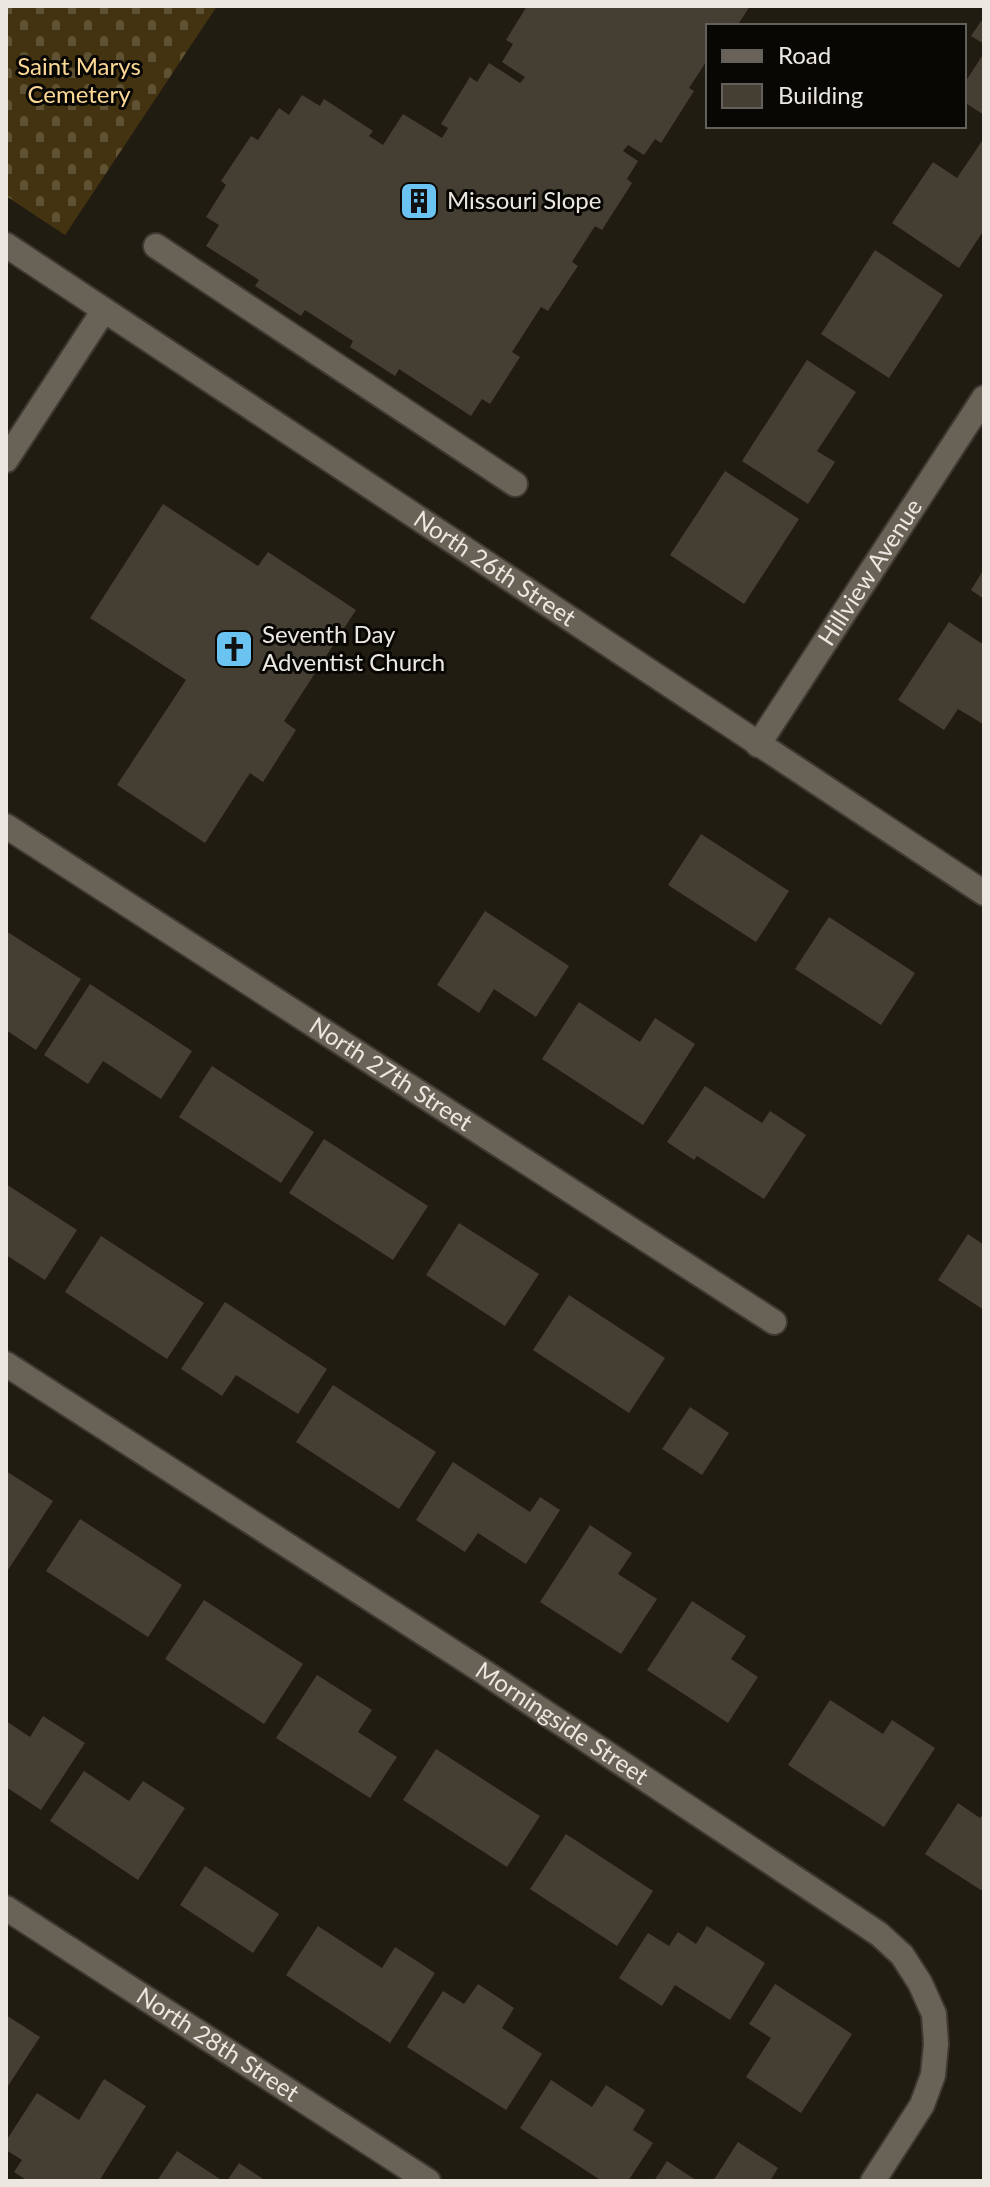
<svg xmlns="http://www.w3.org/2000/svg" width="990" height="2187" font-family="Lato,sans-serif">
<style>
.cemetery{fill:url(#cemetery-stones)}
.building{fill:#453f33}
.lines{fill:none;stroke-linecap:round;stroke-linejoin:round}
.minor-casing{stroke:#3c3832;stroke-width:28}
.minor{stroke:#696256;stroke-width:24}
.labels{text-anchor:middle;stroke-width:6;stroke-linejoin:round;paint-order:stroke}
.park-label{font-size:24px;fill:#fbd896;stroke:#090704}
.poi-label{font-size:24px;fill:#ece8e1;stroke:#090704;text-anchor:start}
.street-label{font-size:24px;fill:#ece8e1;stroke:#090704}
</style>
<defs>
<pattern id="cemetery-stones" width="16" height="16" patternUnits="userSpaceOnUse" patternTransform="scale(2)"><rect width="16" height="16" fill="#431"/><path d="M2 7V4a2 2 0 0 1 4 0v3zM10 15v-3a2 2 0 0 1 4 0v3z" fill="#5f5133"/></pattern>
</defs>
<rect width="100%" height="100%" fill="#211c11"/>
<path class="cemetery" d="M 6,6 L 217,6 L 65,235 L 6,196 Z"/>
<g class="building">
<path d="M 527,6 L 750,6 L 737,26 L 708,26 L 708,59 L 689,88 L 694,91 L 661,143 L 655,139 L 644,155 L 628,145 L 623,151 L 638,161 L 627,179 L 632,183 L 602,230 L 595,226 L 572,262 L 578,266 L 548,311 L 541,307 L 512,352 L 520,357 L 490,404 L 482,399 L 471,416 L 399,369 L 395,376 L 350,347 L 353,341 L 305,310 L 301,316 L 255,286 L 259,280 L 206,246 L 219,225 L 206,217 L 226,185 L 221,181 L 251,136 L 258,140 L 279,108 L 289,115 L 302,95 L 320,106 L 324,99 L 373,131 L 369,136 L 383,145 L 403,114 L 442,138 L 448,128 L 441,124 L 470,77 L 477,82 L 489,63 L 520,83 L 525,77 L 502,62 L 513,44 L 506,40 Z"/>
<path d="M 984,17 L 984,44 L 971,36 Z"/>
<path d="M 984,53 L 984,115 L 964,102 L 964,84 Z"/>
<path d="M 982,141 L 984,142 L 984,230 L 959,268 L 892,223 L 933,162 L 957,178 Z"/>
<path d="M 875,250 L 943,295 L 889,378 L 821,334 Z"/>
<path d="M 807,360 L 856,392 L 817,451 L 835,462 L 808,504 L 742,461 Z"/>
<path d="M 725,471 L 799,519 L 744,604 L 670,555 Z"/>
<path d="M 163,504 L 258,566 L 268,552 L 356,610 L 284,721 L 296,730 L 263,782 L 250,773 L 205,843 L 117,785 L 186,680 L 90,618 Z"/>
<path d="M 984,569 L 984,599 L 971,590 Z"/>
<path d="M 949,622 L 984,645 L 984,722 L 983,724 L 958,709 L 944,730 L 898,700 Z"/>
<path d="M 701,834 L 789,891 L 756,942 L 668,885 Z"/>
<path d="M 485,911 L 569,966 L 536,1017 L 494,989 L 479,1013 L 437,985 Z"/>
<path d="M 829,917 L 915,973 L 881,1025 L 795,969 Z"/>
<path d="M 6,931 L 81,979 L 36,1050 L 6,1030 Z"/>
<path d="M 90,984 L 192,1051 L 161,1099 L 103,1061 L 88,1084 L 44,1055 Z"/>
<path d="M 579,1002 L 640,1042 L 655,1018 L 695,1044 L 643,1125 L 542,1059 Z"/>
<path d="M 212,1066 L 314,1132 L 281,1183 L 179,1117 Z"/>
<path d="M 705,1086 L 762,1123 L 770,1111 L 806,1135 L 764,1199 L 697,1156 L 694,1160 L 667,1142 Z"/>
<path d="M 324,1139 L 428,1206 L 393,1260 L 289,1193 Z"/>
<path d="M 6,1184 L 77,1230 L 45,1280 L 6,1255 Z"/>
<path d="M 459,1223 L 539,1274 L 505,1326 L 426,1275 Z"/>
<path d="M 968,1234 L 984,1245 L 984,1310 L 938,1280 Z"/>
<path d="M 101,1236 L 204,1303 L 167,1359 L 65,1292 Z"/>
<path d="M 569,1295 L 665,1358 L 629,1413 L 533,1350 Z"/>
<path d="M 225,1302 L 327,1369 L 298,1414 L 236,1375 L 222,1396 L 181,1369 Z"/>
<path d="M 333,1385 L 436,1452 L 399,1509 L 296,1442 Z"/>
<path d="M 690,1407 L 729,1433 L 702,1475 L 662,1449 Z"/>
<path d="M 453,1462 L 530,1512 L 540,1497 L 560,1510 L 526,1564 L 478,1533 L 465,1552 L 416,1520 Z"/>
<path d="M 6,1471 L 53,1501 L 6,1573 Z"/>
<path d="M 80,1519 L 182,1585 L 148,1637 L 46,1571 Z"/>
<path d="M 590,1525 L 632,1553 L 618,1574 L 657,1599 L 621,1654 L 540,1602 Z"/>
<path d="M 204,1600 L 303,1664 L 264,1724 L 165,1659 Z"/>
<path d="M 692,1601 L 746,1636 L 731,1659 L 758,1677 L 728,1723 L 647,1670 Z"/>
<path d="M 317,1675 L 372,1710 L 358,1732 L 397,1757 L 370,1798 L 276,1738 Z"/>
<path d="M 830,1700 L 883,1734 L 892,1720 L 935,1748 L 884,1827 L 788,1765 Z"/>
<path d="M 43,1716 L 85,1743 L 41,1810 L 6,1787 L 6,1721 L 30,1737 Z"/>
<path d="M 436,1749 L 540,1816 L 507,1867 L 403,1800 Z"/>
<path d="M 84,1771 L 129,1801 L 143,1781 L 185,1808 L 138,1880 L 50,1821 Z"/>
<path d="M 958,1803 L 980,1818 L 984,1813 L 984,1892 L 925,1854 Z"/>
<path d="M 566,1834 L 653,1891 L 617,1946 L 530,1889 Z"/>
<path d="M 205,1866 L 279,1914 L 253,1953 L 180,1905 Z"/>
<path d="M 318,1926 L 382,1968 L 395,1947 L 435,1973 L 390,2043 L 286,1975 Z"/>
<path d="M 707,1926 L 765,1963 L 730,2020 L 675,1985 L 662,2006 L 619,1978 L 648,1933 L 669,1946 L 678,1932 L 696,1944 Z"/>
<path d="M 478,1984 L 514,2008 L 502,2028 L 542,2054 L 506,2110 L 407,2047 L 443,1991 L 464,2004 Z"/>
<path d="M 775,1984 L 852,2034 L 801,2113 L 746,2077 L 771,2038 L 749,2024 Z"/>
<path d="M 6,2015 L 40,2037 L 8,2086 L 6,2085 Z"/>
<path d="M 104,2079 L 146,2106 L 99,2181 L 28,2181 L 14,2172 L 22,2160 L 6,2150 L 6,2141 L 37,2093 L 79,2120 Z"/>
<path d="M 551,2080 L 592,2107 L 606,2085 L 645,2110 L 633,2130 L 653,2143 L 628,2181 L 602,2181 L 520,2128 Z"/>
<path d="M 738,2142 L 778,2168 L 770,2181 L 713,2181 Z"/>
<path d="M 177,2151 L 223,2181 L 157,2181 Z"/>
<path d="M 667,2161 L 697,2181 L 654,2181 Z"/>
<path d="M 239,2163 L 266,2181 L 227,2181 Z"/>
</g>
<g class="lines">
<g class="minor-casing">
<g id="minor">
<path id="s1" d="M 6,245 L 984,893"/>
<path d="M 156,246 L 515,484"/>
<path d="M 6,460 L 104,310"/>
<path id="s2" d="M 758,745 L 984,398"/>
<path id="s3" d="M 6,826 L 774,1322"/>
<path id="s4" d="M 6,1364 L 484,1672 L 879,1934 L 902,1955 L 920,1983 L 934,2014 L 936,2044 L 933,2075 L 922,2105 L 873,2181"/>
<path id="s5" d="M 6,1908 L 428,2181"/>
</g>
</g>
<use href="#minor" class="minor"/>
</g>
<defs>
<g id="building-square" transform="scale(2)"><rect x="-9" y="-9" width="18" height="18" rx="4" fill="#6ac3f1" stroke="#090704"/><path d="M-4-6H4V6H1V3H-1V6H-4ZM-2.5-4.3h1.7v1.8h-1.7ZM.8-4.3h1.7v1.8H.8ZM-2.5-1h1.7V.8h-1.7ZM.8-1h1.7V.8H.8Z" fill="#111"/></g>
<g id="church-square" transform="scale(2)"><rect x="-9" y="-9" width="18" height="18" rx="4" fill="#6ac3f1" stroke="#090704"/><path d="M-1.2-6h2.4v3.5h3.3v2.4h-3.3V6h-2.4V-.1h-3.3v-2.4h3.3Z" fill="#111"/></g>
</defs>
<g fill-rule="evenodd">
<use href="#building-square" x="419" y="201"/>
<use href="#church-square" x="234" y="649"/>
</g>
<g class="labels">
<g class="park-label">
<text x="79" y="75">Saint Marys<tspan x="79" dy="28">Cemetery</tspan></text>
</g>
<g class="poi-label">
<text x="447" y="209">Missouri Slope</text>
<text x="262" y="643">Seventh Day<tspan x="262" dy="28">Adventist Church</tspan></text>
</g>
<g class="street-label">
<text dy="8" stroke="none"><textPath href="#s1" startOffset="586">North 26th Street</textPath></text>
<text dy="8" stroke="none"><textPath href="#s2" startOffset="206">Hillview Avenue</textPath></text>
<text dy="8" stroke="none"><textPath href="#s3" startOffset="458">North 27th Street</textPath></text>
<text dy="8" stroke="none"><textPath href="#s4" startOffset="662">Morningside Street</textPath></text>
<text dy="8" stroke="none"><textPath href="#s5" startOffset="252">North 28th Street</textPath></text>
</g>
</g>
<rect width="990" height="2187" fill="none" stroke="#ece8e1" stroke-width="16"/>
<rect x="706" y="24" width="260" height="104" fill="#090704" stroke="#64615c" stroke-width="2"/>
<rect x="722" y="50" width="40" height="12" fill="#696256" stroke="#64615c" stroke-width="2"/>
<text x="778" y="64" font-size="24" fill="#ece8e1">Road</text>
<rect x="722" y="84" width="40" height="24" fill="#453f33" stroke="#64615c" stroke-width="2"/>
<text x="778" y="104" font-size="24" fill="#ece8e1">Building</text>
</svg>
